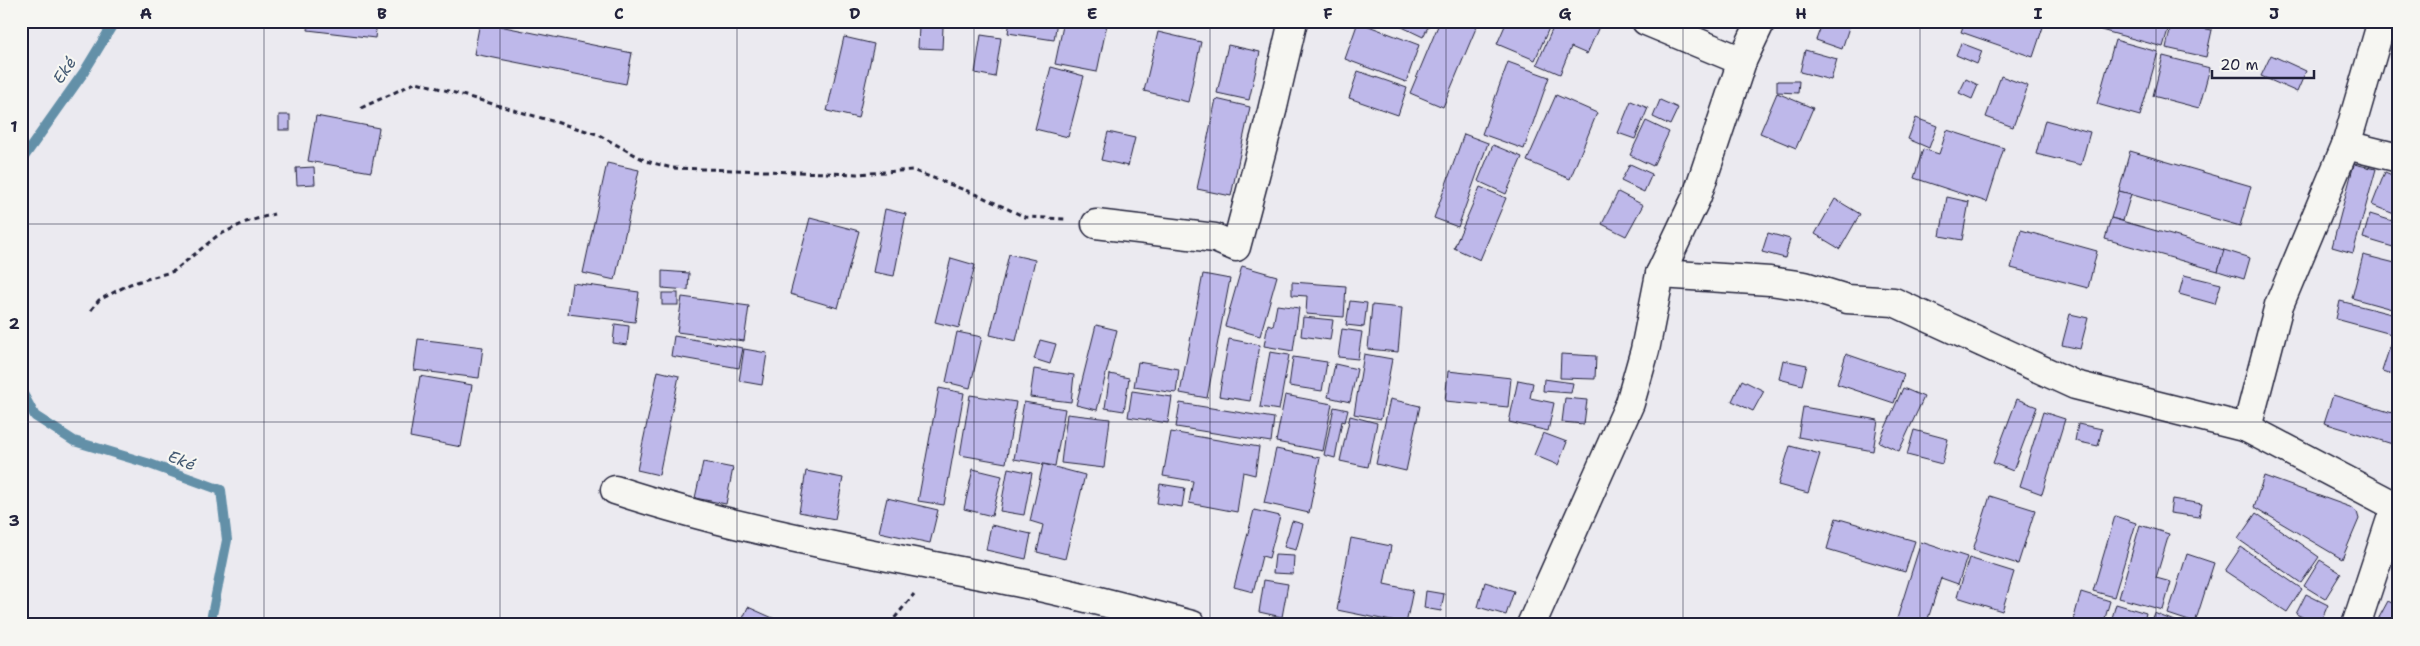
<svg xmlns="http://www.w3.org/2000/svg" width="2420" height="646" font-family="'Shantell Sans',sans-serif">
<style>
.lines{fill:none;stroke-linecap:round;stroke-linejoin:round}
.stream{stroke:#6490a8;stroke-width:10}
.building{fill:#beb8ea;stroke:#22223b}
.street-casing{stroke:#22223b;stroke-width:31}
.path{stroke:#22223b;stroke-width:3;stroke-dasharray:5 4;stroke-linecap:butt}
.street{stroke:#f6f6f2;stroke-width:28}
.grid{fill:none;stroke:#22223b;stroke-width:1;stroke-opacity:0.55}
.labels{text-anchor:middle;stroke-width:4.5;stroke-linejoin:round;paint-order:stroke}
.water-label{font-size:16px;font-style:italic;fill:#435972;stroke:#f6f6f2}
.neatline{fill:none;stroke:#22223b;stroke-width:2}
.grid-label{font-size:16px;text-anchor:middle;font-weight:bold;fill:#22223b}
</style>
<rect width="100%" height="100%" fill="#ebeaf0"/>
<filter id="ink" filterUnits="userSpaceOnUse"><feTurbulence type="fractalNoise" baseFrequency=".02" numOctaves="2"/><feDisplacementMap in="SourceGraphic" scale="10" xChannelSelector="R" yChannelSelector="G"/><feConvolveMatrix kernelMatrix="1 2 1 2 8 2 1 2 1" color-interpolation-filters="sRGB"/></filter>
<g filter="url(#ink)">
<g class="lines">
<g class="stream">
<path d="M 21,161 L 84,72 L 115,21"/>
<path d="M 21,390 L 35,416 L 74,441 L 147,463 L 221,490 L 227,540 L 210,625"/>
</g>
</g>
<g class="building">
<path d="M 309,21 L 377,21 L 375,38 L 308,30 Z"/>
<path d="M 983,21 L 1007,21 L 1005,26 Z"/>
<path d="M 1010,21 L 1057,21 L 1054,40 L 1008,33 Z"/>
<path d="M 1064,21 L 1091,21 L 1107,24 L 1097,72 L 1055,64 Z"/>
<path d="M 1402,21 L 1431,21 L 1423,37 L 1400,26 Z"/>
<path d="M 1440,21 L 1479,21 L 1443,107 L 1410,93 Z"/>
<path d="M 1507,21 L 1552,21 L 1535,60 L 1497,44 Z"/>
<path d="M 1556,21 L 1601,22 L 1587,54 L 1571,47 L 1560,74 L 1537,64 Z"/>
<path d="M 1823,21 L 1851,21 L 1842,49 L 1816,40 Z"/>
<path d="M 1965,21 L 2045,21 L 2033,57 L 1961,32 Z"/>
<path d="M 2103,21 L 2152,21 L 2169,26 L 2163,47 L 2101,30 Z"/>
<path d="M 2172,21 L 2202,21 L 2201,28 L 2212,30 L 2206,57 L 2166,48 Z"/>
<path d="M 480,22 L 632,53 L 626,84 L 474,54 Z"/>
<path d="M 1358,22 L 1419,45 L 1406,82 L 1345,59 Z"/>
<path d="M 919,26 L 943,27 L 942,49 L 918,48 Z"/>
<path d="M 1158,32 L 1201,42 L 1188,102 L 1144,91 Z"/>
<path d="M 981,35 L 1001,38 L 995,77 L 975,73 Z"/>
<path d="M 844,37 L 874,44 L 858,118 L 827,111 Z"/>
<path d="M 2115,40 L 2158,52 L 2140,116 L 2097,104 Z"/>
<path d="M 1961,43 L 1982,51 L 1977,64 L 1956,55 Z"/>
<path d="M 1228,45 L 1260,52 L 1249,100 L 1217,93 Z"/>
<path d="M 1805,50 L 1837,59 L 1831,80 L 1800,72 Z"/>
<path d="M 2271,55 L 2306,71 L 2297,92 L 2261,76 Z"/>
<path d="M 2163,56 L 2210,68 L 2199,108 L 2153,96 Z"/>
<path d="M 1508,62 L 1549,77 L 1524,149 L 1482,134 Z"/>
<path d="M 1051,67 L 1084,76 L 1068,137 L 1035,129 Z"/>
<path d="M 1358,71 L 1407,88 L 1398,115 L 1349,98 Z"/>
<path d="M 2001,76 L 2028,86 L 2013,127 L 1986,117 Z"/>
<path d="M 1966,79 L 1978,85 L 1972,99 L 1959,93 Z"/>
<path d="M 1777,81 L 1799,81 L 1798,93 L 1777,92 Z"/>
<path d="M 1777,93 L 1813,108 L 1796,148 L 1760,133 Z"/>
<path d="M 1556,95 L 1597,113 L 1570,179 L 1527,161 Z"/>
<path d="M 1216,99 L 1250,107 L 1231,196 L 1197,189 Z"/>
<path d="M 1660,100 L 1678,108 L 1670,125 L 1653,117 Z"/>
<path d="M 1631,101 L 1648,108 L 1635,139 L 1618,133 Z"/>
<rect x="279" y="115" width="11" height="15"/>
<path d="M 316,116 L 379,128 L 371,172 L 308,161 Z"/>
<path d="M 1916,118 L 1937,126 L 1929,148 L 1908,139 Z"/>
<path d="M 2045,120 L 2090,132 L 2081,165 L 2036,154 Z"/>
<path d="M 1646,121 L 1669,132 L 1653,166 L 1630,155 Z"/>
<path d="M 1947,130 L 2004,148 L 1987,202 L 1914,178 L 1923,149 L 1939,154 Z"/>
<path d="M 1108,132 L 1135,138 L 1128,166 L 1101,160 Z"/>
<path d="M 1464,134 L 1488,143 L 1458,227 L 1434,218 Z"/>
<path d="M 1493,145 L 1522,157 L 1506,194 L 1478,181 Z"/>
<path d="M 2130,151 L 2251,186 L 2240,226 L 2119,191 Z"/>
<path d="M 607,163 L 639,170 L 615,280 L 583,273 Z"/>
<path d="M 1630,164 L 1652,174 L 1644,192 L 1621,181 Z"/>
<path d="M 2354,164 L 2376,169 L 2353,253 L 2332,247 Z"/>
<path d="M 314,167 L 315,184 L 297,185 L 296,168 Z"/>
<path d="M 2385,172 L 2399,178 L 2399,216 L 2372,205 Z"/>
<path d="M 1480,187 L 1506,198 L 1480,260 L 1454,248 Z"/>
<path d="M 2119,191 L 2131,194 L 2123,221 L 2111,218 Z"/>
<path d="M 1618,192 L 1643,205 L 1626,236 L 1602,224 Z"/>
<path d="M 1947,197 L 1969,202 L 1962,240 L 1940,236 Z"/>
<path d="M 1835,199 L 1860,214 L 1840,249 L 1815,234 Z"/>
<path d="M 885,209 L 906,214 L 894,276 L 873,272 Z"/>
<path d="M 2370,214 L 2399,223 L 2393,247 L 2363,238 Z"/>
<path d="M 810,218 L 859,231 L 838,308 L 790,294 Z"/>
<path d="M 2111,218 L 2224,250 L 2218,271 L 2105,239 Z"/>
<path d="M 2021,230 L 2097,251 L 2088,288 L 2011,268 Z"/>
<path d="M 1768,233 L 1790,239 L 1785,258 L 1762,252 Z"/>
<path d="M 2399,246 L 2399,260 L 2394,259 Z"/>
<path d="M 2224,250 L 2250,258 L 2244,279 L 2218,271 Z"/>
<path d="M 1009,254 L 1035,260 L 1016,341 L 990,335 Z"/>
<path d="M 2363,255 L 2399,264 L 2399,311 L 2352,298 Z"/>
<path d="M 951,258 L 975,265 L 959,328 L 935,322 Z"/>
<path d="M 1242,266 L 1277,276 L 1260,336 L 1225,326 Z"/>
<path d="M 662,271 L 689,273 L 688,290 L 662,288 Z"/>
<path d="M 1203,274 L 1230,279 L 1207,398 L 1180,393 Z"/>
<path d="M 2184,275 L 2221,284 L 2215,304 L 2179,294 Z"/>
<path d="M 1292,282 L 1346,286 L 1344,317 L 1306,314 L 1307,296 L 1292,295 Z"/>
<path d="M 572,283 L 639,292 L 635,322 L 568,314 Z"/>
<rect x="662" y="293" width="16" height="12"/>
<path d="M 682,297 L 749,306 L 744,341 L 677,332 Z"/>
<path d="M 1350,301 L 1367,303 L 1364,327 L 1346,325 Z"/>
<path d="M 2340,301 L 2399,316 L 2395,335 L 2336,319 Z"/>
<path d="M 1277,305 L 1299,308 L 1293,351 L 1264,346 L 1268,324 L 1273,326 Z"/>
<path d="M 1372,305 L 1402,308 L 1398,352 L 1368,349 Z"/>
<path d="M 2070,314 L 2088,318 L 2080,349 L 2062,345 Z"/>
<path d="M 1303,317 L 1333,320 L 1330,340 L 1301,336 Z"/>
<path d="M 615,324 L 629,326 L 627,345 L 613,343 Z"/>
<path d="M 1096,325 L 1117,330 L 1097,410 L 1076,405 Z"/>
<path d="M 1342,329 L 1362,332 L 1358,359 L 1338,357 Z"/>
<path d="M 957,332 L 982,337 L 970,388 L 946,382 Z"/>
<path d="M 674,336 L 743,348 L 739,368 L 671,356 Z"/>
<path d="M 2393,337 L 2399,339 L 2399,391 L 2393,389 L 2398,376 L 2382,371 Z"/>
<path d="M 418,339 L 483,347 L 479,378 L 414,370 Z"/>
<path d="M 1229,339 L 1260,345 L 1250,401 L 1219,396 Z"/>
<path d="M 1040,340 L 1056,344 L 1050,364 L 1034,359 Z"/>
<path d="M 744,349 L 767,353 L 762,385 L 739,381 Z"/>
<path d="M 1270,352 L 1289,355 L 1279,410 L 1260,407 Z"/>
<path d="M 1364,354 L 1392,359 L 1381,419 L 1354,414 Z"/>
<path d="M 1561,354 L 1596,356 L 1595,379 L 1560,378 Z"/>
<path d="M 1846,354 L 1904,374 L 1894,403 L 1837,384 Z"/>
<path d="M 1293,357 L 1327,362 L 1322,391 L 1289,386 Z"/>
<path d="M 1783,360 L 1807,365 L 1802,385 L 1779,379 Z"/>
<path d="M 1138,362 L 1179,369 L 1176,393 L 1134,387 Z"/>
<path d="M 1335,364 L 1357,369 L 1350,402 L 1328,397 Z"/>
<path d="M 1034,369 L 1074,375 L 1071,402 L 1030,397 Z"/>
<path d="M 658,371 L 679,376 L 659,475 L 637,470 Z"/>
<path d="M 1448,371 L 1511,378 L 1508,407 L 1445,401 Z"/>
<path d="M 1110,374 L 1129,378 L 1124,411 L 1105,408 Z"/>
<path d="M 420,376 L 472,385 L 461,447 L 410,437 Z"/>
<path d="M 1544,379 L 1573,383 L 1571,393 L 1543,391 Z"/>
<path d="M 1518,380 L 1533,383 L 1530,398 L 1554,403 L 1548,431 L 1509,422 Z"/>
<path d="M 1742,380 L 1764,391 L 1753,411 L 1732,401 Z"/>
<path d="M 939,388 L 964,393 L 944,505 L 918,501 Z"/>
<path d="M 1903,388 L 1924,397 L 1899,451 L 1879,442 Z"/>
<path d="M 1132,391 L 1172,397 L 1168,423 L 1128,417 Z"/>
<path d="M 970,395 L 1016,402 L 1006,463 L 960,455 Z"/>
<path d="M 1285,395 L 1332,404 L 1323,451 L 1276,442 Z"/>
<path d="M 2333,395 L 2399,415 L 2399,446 L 2324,423 Z"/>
<path d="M 1565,398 L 1587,400 L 1584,424 L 1562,422 Z"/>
<path d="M 1390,399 L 1420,406 L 1406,471 L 1376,464 Z"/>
<path d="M 2017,399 L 2037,407 L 2013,471 L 1993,463 Z"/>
<path d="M 1024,402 L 1065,409 L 1055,466 L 1014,459 Z"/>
<path d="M 1180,403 L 1274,418 L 1271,442 L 1176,427 Z"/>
<path d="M 1334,407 L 1348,410 L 1345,422 L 1342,421 L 1335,458 L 1324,455 Z"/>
<path d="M 1803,407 L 1878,420 L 1873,451 L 1798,437 Z"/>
<path d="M 2043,412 L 2065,419 L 2042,494 L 2020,486 Z"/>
<path d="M 1067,414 L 1110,419 L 1104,468 L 1061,463 Z"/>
<path d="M 1350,416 L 1377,423 L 1368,467 L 1340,461 Z"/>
<path d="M 2078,424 L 2102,429 L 2098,446 L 2075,441 Z"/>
<path d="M 1914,430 L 1948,439 L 1942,464 L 1907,455 Z"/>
<path d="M 1171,432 L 1259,447 L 1255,475 L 1243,472 L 1237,512 L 1189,503 L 1193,481 L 1163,476 Z"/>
<path d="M 1543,433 L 1567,442 L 1558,465 L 1534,455 Z"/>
<path d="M 1790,446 L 1820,454 L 1808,493 L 1778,485 Z"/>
<path d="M 1276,449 L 1320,458 L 1309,513 L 1264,503 Z"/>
<path d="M 703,462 L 733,468 L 726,504 L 695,498 Z"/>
<path d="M 1043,464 L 1085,475 L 1065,559 L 1037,552 L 1043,525 L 1030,521 Z"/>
<path d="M 1008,468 L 1032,473 L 1024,515 L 1000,511 Z"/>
<path d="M 973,469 L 1002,476 L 992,516 L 964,509 Z"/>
<path d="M 806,471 L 843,478 L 835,519 L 799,512 Z"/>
<path d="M 2264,476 L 2350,507 L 2357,512 L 2359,519 L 2342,559 L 2254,507 Z"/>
<path d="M 1160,484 L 1185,488 L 1182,507 L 1157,503 Z"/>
<path d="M 1990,496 L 2035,510 L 2018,564 L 1973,550 Z"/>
<path d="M 887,498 L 938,510 L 930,543 L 879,532 Z"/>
<path d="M 2172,499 L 2202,504 L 2199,517 L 2170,513 Z"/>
<path d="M 1254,510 L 1280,516 L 1269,558 L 1262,556 L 1253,592 L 1234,587 Z"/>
<path d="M 2256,513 L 2319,557 L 2301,583 L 2238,539 Z"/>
<path d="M 2115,516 L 2136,523 L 2114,597 L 2093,591 Z"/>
<path d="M 1836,518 L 1915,541 L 1905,572 L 1827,549 Z"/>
<path d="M 1292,521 L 1303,524 L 1296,550 L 1284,547 Z"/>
<path d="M 991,525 L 1031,534 L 1026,559 L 986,550 Z"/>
<path d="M 2140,525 L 2169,534 L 2156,578 L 2171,582 L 2163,610 L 2119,598 Z"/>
<path d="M 1351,538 L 1391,546 L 1384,584 L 1413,590 L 1406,624 L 1337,610 Z"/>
<path d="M 1921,542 L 1967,557 L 1958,584 L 1941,578 L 1926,625 L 1895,625 Z"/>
<path d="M 2241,547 L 2302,589 L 2287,612 L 2225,571 Z"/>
<path d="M 2187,554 L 2214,563 L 2195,623 L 2168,614 Z"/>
<path d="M 1275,555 L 1294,556 L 1293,574 L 1273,573 Z"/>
<path d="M 1969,558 L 2014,572 L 2002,611 L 1957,597 Z"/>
<path d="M 2320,560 L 2341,573 L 2325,599 L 2304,586 Z"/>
<path d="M 1264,580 L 1288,584 L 1282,617 L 1259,612 Z"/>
<path d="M 1485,582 L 1514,591 L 1506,615 L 1478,607 Z"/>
<path d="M 1426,591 L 1444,594 L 1441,611 L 1424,608 Z"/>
<path d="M 2081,592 L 2110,601 L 2103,625 L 2072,625 Z"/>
<path d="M 2306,594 L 2328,605 L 2319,625 L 2296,614 Z"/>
<path d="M 2388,601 L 2399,607 L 2399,625 L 2375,625 Z"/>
<path d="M 2116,604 L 2146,613 L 2143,625 L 2110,625 Z"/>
<path d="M 748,607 L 775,619 L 773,625 L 740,625 Z"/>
<path d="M 2154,613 L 2184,625 L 2149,625 Z"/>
<path d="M 1846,618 L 1873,625 L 1844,625 Z"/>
<path d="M 702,621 L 717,625 L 701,625 Z"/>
</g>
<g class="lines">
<g class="street-casing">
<g id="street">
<path d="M 1646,21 L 1742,61"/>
<path d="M 2346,145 L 2399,158"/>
<path d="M 1096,224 L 1215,238 L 1236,247 L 1272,111 L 1293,21"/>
<path d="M 1660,274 L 1770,281 L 1805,286 L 1847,299 L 1894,302 L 2075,385 L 2247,428 L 2279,305 L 2346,145 L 2382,21"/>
<path d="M 2247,428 L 2399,508"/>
<path d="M 615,490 C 746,533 882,555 1016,582 C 1076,594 1134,610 1192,625"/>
<path d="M 1531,625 L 1630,403 L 1645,350 L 1660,274 L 1697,196 L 1742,61 L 1761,21"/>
<path d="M 2356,625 L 2395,507"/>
</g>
</g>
<g class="path">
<path d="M 361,108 L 417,82 L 597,134 L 646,161 L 672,168 L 857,174 L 912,170 L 978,195 L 1025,217 L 1065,219"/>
<path d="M 91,310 L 99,300 L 130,284 L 174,271 L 217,236 L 246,222 L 274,214"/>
<path d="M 889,625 L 914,594"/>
</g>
<use href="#street" class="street"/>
</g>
</g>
<path class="grid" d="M 264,21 L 264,625M 500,21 L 500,625M 737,21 L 737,625M 974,21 L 974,625M 1210,21 L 1210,625M 1446,21 L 1446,625M 1683,21 L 1683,625M 1920,21 L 1920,625M 2156,21 L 2156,625M 21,224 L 2399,224M 21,422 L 2399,422"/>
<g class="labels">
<g class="water-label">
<text transform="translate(64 70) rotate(-56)" y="6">Eké</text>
<text transform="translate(182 460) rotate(21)" y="6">Eké</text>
</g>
</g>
<rect width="2420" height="646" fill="none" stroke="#f6f6f2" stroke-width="55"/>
<path d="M2212 70v8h102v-8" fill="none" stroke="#22223b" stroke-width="2.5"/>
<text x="2220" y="70" font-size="15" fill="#22223b" stroke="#f6f6f2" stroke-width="4" paint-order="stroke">20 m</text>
<rect x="28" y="28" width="2364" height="590" class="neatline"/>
<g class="grid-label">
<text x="146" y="19">A</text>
<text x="382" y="19">B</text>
<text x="619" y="19">C</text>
<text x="855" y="19">D</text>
<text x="1092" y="19">E</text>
<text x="1328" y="19">F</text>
<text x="1565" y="19">G</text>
<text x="1801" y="19">H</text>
<text x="2038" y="19">I</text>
<text x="2274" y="19">J</text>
<text x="14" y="132">1</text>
<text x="14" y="329">2</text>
<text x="14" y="526">3</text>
</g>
</svg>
